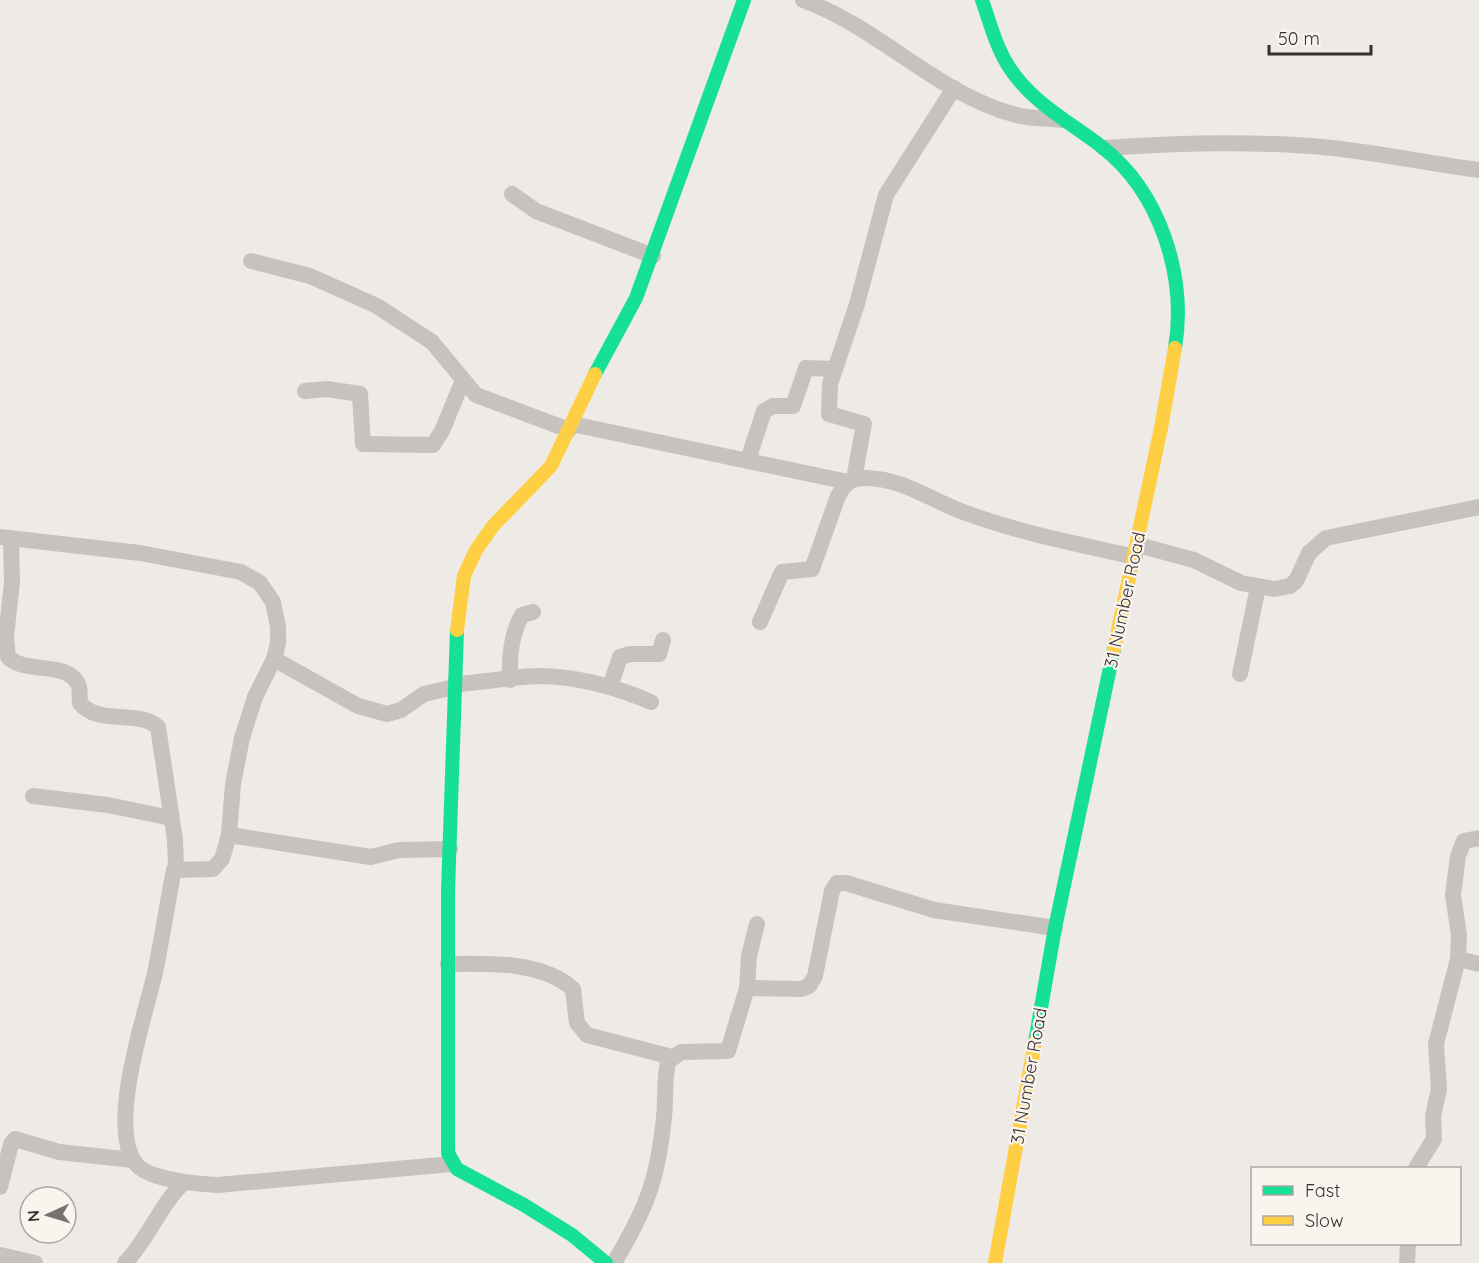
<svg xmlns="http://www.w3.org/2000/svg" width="1479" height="1263" font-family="Quicksand,sans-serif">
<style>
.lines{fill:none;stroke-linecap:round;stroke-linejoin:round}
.street{stroke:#c8c2be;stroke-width:16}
.fast{stroke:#16e098;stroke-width:14}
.slow{stroke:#ffcf43;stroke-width:14}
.labels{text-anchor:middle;stroke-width:4.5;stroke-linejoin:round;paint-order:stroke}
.street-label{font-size:18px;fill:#39302c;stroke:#faf4ef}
</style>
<rect width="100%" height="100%" fill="#eeeae6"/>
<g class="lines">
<g class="street">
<path d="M 803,0 C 880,28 937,94 1016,115 C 1030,119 1047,118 1062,120"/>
<path d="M 1104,148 C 1172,143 1242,141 1311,146 C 1367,150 1423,163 1479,170"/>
<path d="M 512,194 L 536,211 L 653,256"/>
<path d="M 251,261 L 310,276 L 377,306 L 432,342 L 476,395 L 569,430"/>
<path d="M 305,391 L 327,389 L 360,394 L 363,444 L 433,445 L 442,431 L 463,380"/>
<path d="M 572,424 L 848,482"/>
<path d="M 748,460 L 764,411 L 773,406 L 793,406 L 806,368 L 835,369"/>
<path d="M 854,479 L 864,424 L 829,414 L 830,384 L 857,304 L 886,195 L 954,88"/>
<path d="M 0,537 L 140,553 L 241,572 L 260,583 L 273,602 L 278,627 L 278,643 L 274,659 L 255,697 L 242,738 L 233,784 L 229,835 L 222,859 L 213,869 L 174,870 C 167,904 162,939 155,973 C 145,1016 107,1126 136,1164 C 149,1180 198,1184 218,1185 L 452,1164"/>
<path d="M 11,539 L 12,582 L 6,637 L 8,657 C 26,675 66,660 78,684 C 81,689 79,697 80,703 C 98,726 137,709 158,727 L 175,840 L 176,868"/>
<path d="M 1138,545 L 1194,560 L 1241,583 L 1274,589 L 1290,586 L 1296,581 L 1309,553 L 1326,538 L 1479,507"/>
<path d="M 760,622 L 782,572 L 812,569 L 838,496 C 844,484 852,477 867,478 C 904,479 932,501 966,513 C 1020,533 1078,544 1135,557"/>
<path d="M 274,659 L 358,706 L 387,714 L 401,710 L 424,694 L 454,687"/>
<path d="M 1240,674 L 1258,587"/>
<path d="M 510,680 C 509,658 511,634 522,615 L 533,612"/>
<path d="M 454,684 C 484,683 513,676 542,676 C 580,677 616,687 651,702"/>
<path d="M 610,687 L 620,657 L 630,654 L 659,654 L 663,640"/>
<path d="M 33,796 L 108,805 L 171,818"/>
<path d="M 229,835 L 371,857 L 399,850 L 450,849"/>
<path d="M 1458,959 L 1479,964"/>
<path d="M 448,964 C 486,963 542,961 573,989 L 577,1023 L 587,1035 L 672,1057"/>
<path d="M 747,988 L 749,956 L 757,924"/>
<path d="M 1416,1168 L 1434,1139 L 1433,1116 L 1439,1089 L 1436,1044 L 1458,959 L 1459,935 L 1453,895 L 1458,856 L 1464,841 L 1479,838"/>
<path d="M 0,1187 L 11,1144 L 15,1139 L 59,1152 L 133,1160"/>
<path d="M 0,1255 L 35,1263"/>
<path d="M 125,1263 C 149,1238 160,1205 184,1182"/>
<path d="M 614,1263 C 646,1209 658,1180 664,1117 C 666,1099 664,1080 668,1062 L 681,1052 L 728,1051 L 747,988 L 801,989 L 809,986 L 815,976 L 832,891 L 837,883 L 846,883 L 934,910 L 1055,928"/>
<path d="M 1407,1263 L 1408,1244"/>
</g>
<g class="fast">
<path d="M 982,0 C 990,23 996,47 1009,67 C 1032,103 1070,122 1102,147 C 1160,192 1187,276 1175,348"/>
<path d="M 595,374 L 636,298 L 744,0"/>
<path d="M 457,630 L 448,891 L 448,1153 L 457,1169 L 524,1205 L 572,1235 L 606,1263"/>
<path d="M 1035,1042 L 1055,928 L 1114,649"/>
</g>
<g class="slow">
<path d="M 457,630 L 464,576 L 476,550 L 493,526 L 551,466 L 595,374"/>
<path d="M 1114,649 L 1161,428 L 1175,348"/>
<path d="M 995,1263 L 1035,1042"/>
</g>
</g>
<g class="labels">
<g class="street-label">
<text transform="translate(1125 600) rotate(-78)" y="6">31 Number Road</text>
<text transform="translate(1029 1076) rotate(-80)" y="6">31 Number Road</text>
</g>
</g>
<rect x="1251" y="1167" width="210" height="78" fill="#faf4ef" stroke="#ada6a1" stroke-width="1.5"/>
<rect x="1263" y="1186" width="30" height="9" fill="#16e098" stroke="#ada6a1" stroke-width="1.5"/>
<text x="1305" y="1197" font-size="18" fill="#39302c">Fast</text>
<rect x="1263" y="1216" width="30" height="9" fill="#ffcf43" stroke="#ada6a1" stroke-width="1.5"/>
<text x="1305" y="1227" font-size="18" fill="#39302c">Slow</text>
<g transform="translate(48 1215) rotate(266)"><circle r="28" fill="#faf4ef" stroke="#ada6a1" stroke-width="1.5"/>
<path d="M0-4.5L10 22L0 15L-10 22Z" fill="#78716d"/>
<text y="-9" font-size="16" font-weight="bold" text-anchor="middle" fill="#39302c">N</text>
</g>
<path d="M1269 45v9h102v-9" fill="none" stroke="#39302c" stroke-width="3"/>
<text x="1278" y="45" font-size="18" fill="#39302c" stroke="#faf4ef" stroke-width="4.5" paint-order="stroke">50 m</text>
</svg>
